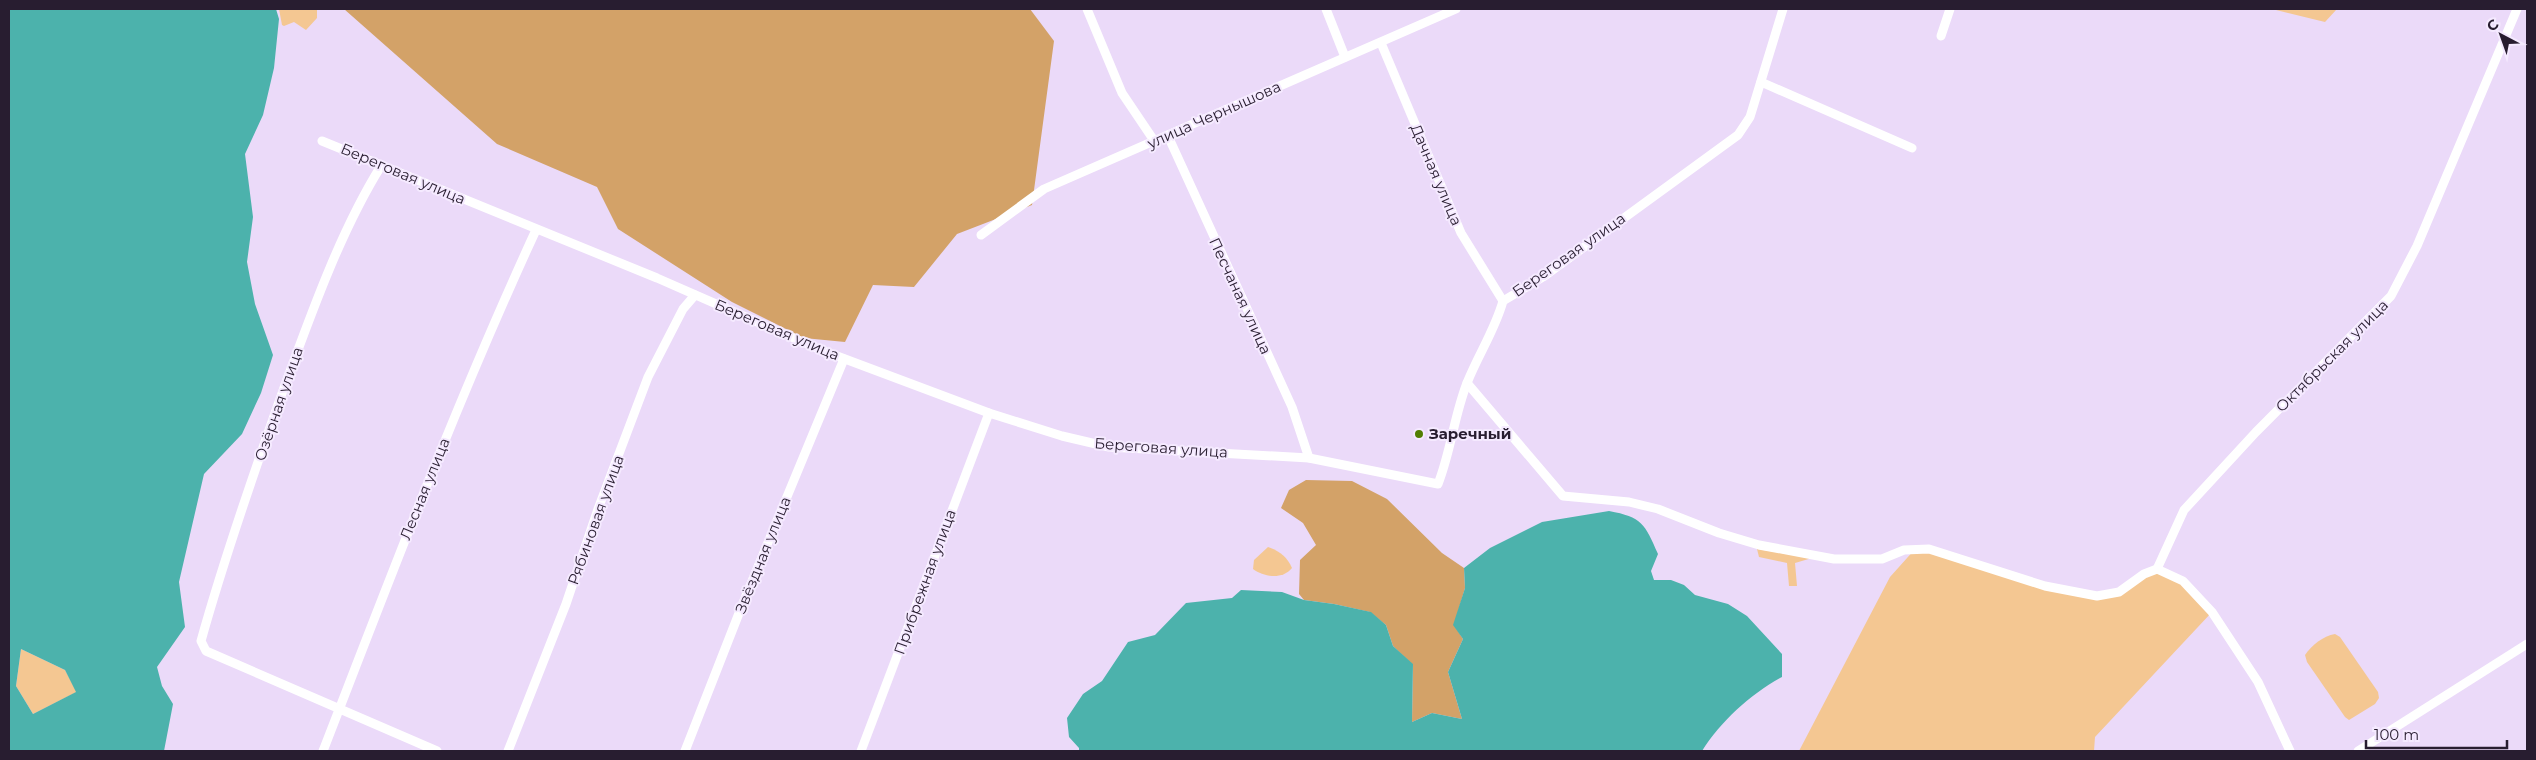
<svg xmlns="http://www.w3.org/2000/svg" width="2536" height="760" font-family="Montserrat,sans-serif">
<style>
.green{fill:#f4c792}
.forest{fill:#d3a268}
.water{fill:#4cb2ac;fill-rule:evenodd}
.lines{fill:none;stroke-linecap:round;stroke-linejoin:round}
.street{stroke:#fff;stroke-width:9}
.poi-dot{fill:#527e03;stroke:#f5eaff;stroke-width:2}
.labels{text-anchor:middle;stroke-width:4;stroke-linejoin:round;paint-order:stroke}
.street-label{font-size:15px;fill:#281d30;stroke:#f5eaff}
.poi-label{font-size:15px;font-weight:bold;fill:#281d30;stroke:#f5eaff;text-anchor:start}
</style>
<rect width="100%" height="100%" fill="#ebdaf9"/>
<g class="green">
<path d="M 279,9 L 317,9 L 317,18 L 306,30 L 294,22 L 284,26 L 282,25 Z"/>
<path d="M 2272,9 L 2337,9 L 2325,22 Z"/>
<path d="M 1268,547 C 1280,551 1287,557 1292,568 C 1282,580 1264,577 1253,569 L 1254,560 Z"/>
<path d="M 1916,548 L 2097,596 L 2119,592 L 2157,569 L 2183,581 L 2212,612 L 2095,737 L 2094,751 L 1799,751 L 1890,577 Z"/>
<path d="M 1757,549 L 1812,558 L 1795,563 L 1797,586 L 1789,586 L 1787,563 L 1759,557 Z"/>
<path d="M 2335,634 L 2340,637 L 2378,692 L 2379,698 L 2375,704 L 2349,720 L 2345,717 L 2307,662 L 2305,655 C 2312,645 2323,636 2335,634 Z"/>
<path d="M 21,649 L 65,670 L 77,692 L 33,714 L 16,686 Z"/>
</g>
<g class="forest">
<path d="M 344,9 L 1030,9 L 1054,41 L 1032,205 L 957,234 L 914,287 L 873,285 L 845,342 L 804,338 L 732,302 L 618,229 L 597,187 L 497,144 Z"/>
<path d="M 1306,480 L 1352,481 L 1387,499 L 1442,553 L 1464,568 L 1465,588 L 1454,625 L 1463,639 L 1448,672 L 1462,719 L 1432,713 L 1412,722 L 1413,665 L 1393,646 L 1386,625 L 1370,612 L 1334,604 L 1304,600 L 1299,594 L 1300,560 L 1316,545 L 1303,523 L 1281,508 L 1289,490 Z"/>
</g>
<g class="water">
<path d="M 9,9 L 276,9 L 279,19 L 274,68 L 263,115 L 245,154 L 253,217 L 247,262 L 255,304 L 273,355 L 261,393 L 242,434 L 204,474 L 179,582 L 185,627 L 157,667 L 162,686 L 173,704 L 164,751 L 9,751 ZM 21,649 L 65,670 L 76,692 L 33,714 L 16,686 Z"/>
<path d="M 1609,511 C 1642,517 1645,524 1658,554 L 1651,571 L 1654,580 L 1671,580 L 1684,585 L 1695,595 L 1728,604 L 1747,616 L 1782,654 L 1782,677 C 1751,694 1721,721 1702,751 L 1079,751 L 1079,748 L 1069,737 L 1067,718 L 1083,694 L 1102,681 L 1128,642 L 1155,635 L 1186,603 L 1232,598 L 1241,590 L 1282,592 L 1304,600 L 1334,604 L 1371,612 L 1386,625 L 1393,646 L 1413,664 L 1412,722 L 1432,713 L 1462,719 L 1448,672 L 1463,639 L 1453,625 L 1465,588 L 1464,568 L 1490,548 L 1542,522 Z"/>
</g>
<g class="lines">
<g class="street">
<path d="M 1087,9 L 1122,93 L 1155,142"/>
<path d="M 1326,9 L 1345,57"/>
<path d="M 1941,36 L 1950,9"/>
<path d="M 1381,43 L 1461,233 L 1503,301"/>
<path d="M 1761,82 L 1912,148"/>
<path d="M 1168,136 L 1292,407 L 1309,458"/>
<path d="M 322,141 L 657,278 L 821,350 L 989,413 L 1062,436 L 1109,447 L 1309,458 L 1438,484 C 1451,451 1454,416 1467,383 C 1478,355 1495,330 1503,301 L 1543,277 L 1738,135 L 1750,117 L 1783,9"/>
<path d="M 381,166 C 341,230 311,314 285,385 C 255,469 225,555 201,641 L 206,651 L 437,751"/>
<path d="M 981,235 L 1044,189 L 1456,9"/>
<path d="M 1467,383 L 1563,496 L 1629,502 L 1658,509 L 1719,533 L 1759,545 L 1834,559 L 1882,559 L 1904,550 L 1929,549 L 2045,586 L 2097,596 L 2119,592 L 2144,574 L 2157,569 L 2183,581 L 2212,612 L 2258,682 L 2290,751"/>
<path d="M 2157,569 L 2184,510 L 2256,432 L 2391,296 L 2417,246 L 2517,9"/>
<path d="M 323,751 C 391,576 457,401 536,230"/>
<path d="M 508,751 L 566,604 L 598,509 L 648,377 L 683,309 L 695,295"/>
<path d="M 685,751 L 743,603 L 844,359"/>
<path d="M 861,751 L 989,413"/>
<path d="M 2358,751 L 2527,644"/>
</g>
</g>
<circle class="poi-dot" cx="1419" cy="434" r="5"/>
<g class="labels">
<g class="street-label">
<text transform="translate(1214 115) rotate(-24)" y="5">улица Чернышова</text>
<text transform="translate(403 174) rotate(23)" y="5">Береговая улица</text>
<text transform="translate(1436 175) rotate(67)" y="5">Дачная улица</text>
<text transform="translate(1569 255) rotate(-35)" y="5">Береговая улица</text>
<text transform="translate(1240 296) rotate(65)" y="5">Песчаная улица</text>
<text transform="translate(777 330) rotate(23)" y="5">Береговая улица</text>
<text transform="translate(2332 356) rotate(-45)" y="5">Октябрьская улица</text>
<text transform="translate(279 404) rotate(-71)" y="5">Озёрная улица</text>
<text transform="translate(1161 448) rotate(4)" y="5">Береговая улица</text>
<text transform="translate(425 489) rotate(-68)" y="5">Лесная улица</text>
<text transform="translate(596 520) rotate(-70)" y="5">Рябиновая улица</text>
<text transform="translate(763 555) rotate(-68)" y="5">Звёздная улица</text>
<text transform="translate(925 582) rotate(-70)" y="5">Прибрежная улица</text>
</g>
<g class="poi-label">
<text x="1429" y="439">Заречный</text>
</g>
</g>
<rect width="2536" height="760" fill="none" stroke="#281d30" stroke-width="20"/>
<g transform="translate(2501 35) rotate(319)" stroke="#f5eaff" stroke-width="4" paint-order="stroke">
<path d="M0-4L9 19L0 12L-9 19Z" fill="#281d30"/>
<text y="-8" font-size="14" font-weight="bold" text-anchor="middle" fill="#281d30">С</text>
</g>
<path d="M2366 740v8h141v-8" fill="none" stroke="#281d30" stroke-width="2.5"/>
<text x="2374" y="740" font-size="15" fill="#281d30" stroke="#f5eaff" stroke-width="4" paint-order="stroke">100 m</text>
</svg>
